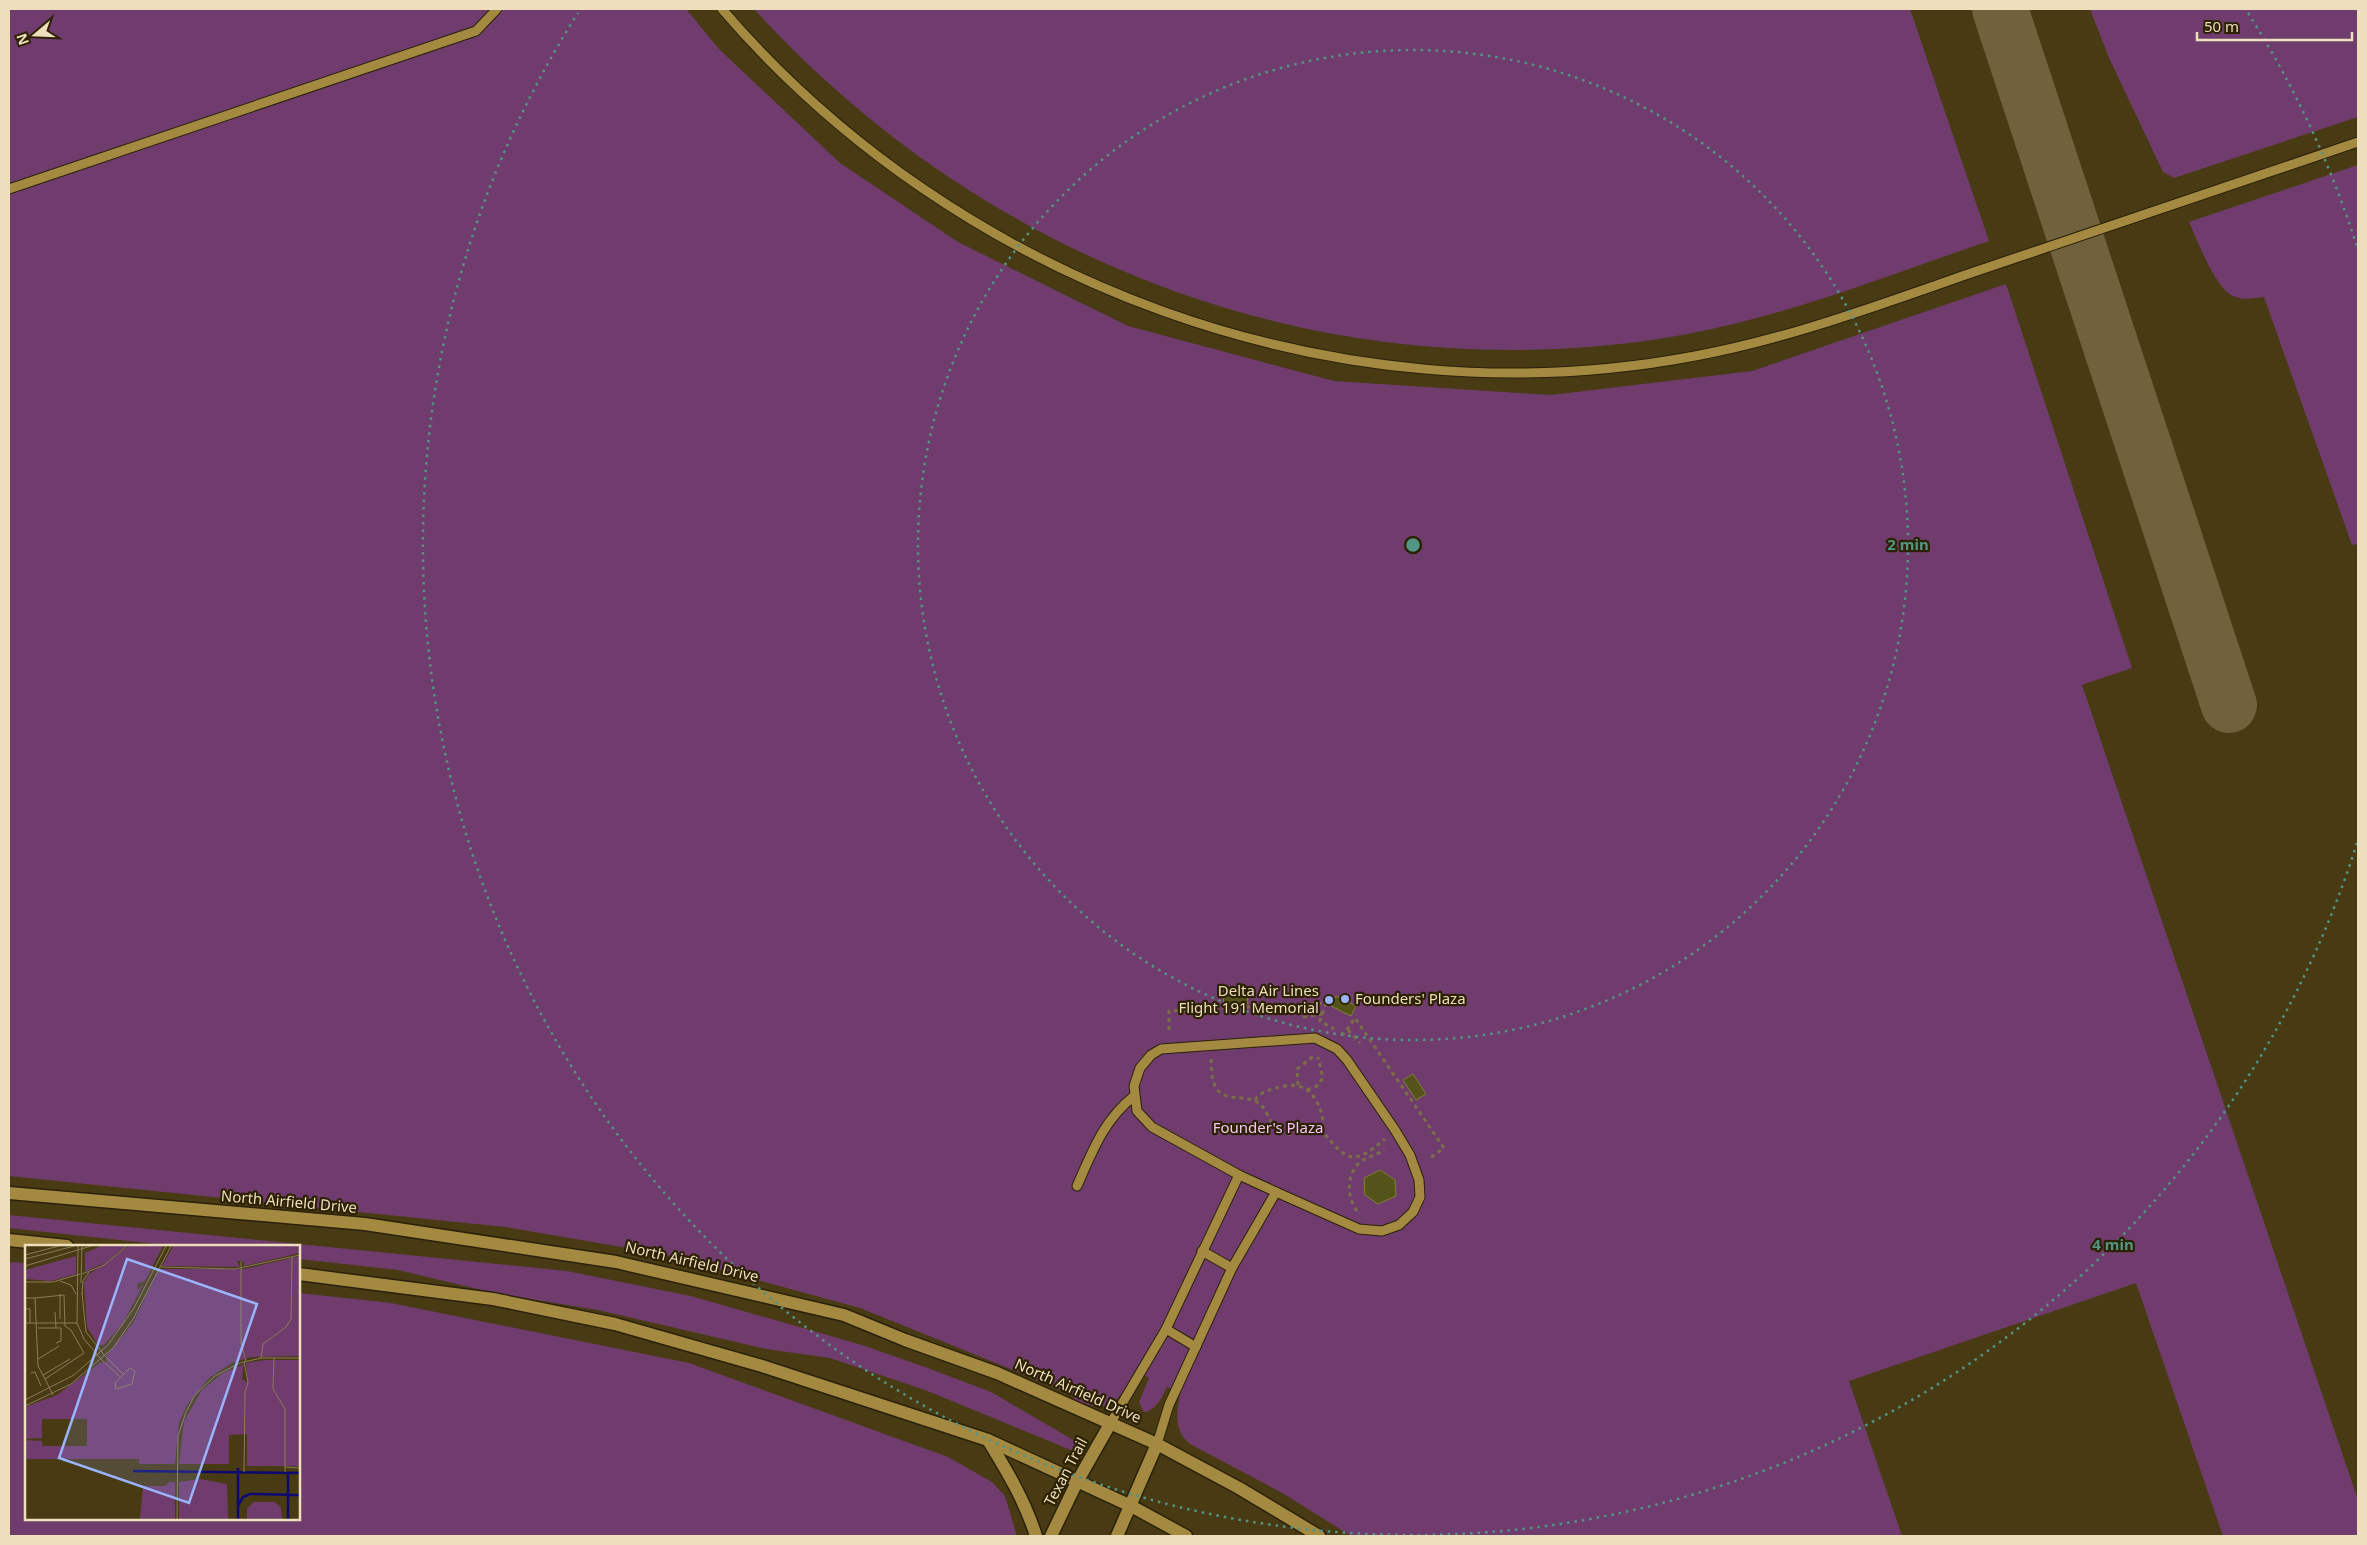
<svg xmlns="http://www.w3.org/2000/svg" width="2367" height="1545" font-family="'Noto Sans',sans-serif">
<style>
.green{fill:#703c6e}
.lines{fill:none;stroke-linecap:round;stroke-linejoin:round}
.taxiway{stroke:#70623c;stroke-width:56}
.building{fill:#54531a;stroke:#818035}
.service-casing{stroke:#2a210b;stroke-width:11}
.secondary-casing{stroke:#2a210b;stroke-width:15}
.path{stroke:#7c6d48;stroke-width:3;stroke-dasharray:4 4;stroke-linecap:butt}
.service{stroke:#a48941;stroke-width:9}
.secondary{stroke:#a48941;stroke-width:12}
.ring{fill:none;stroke:#529585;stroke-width:2.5;stroke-dasharray:2.5 5}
.poi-dot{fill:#9ab5fd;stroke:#2c2103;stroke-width:2}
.labels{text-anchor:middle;stroke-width:4.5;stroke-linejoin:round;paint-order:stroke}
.poi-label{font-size:15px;fill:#eddebc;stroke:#2c2103;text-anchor:end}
.park-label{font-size:15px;fill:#f4c6f1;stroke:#2c2103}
.street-label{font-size:15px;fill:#eddebc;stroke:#2c2103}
.inset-river{fill:none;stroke:#0c0971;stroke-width:2.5}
.inset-road{fill:none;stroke:#8a7c57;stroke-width:1}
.view{fill:#9ab5fd;fill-opacity:0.15;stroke:#9ab5fd;stroke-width:2.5}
.inset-edge{fill:none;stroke:#eddebc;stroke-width:2.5}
.centre{fill:#529585;stroke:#2c2103;stroke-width:2.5}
.ring-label{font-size:15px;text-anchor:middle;font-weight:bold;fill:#529585;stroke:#2c2103;stroke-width:4.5;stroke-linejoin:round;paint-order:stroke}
</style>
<rect width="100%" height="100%" fill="#483a13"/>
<g class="green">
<path d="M 9,9 L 686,9 L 719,49 L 840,163 L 958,242 L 1128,326 L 1334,381 L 1551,395 L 1752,371 L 2006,284 L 2132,668 L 2082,685 L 2358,1500 L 2358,1536 L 2223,1536 L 2136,1283 L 1849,1381 L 1902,1536 L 1351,1536 L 1284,1494 L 1190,1444 C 1173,1430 1177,1412 1180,1393 L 1167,1387 C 1162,1397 1156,1411 1144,1412 L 1139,1402 L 1149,1378 L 1135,1371 C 1118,1402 1111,1416 1073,1399 L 1075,1395 L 860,1308 L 663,1254 L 505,1227 L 9,1176 Z"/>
<path d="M 754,9 L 1910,9 L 1989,241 C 1880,278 1773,322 1658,339 C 1318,390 984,261 754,9 Z"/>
<path d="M 2090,9 L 2358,9 L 2358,117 L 2174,178 L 2163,172 L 2109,58 Z"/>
<path d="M 2358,165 L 2358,544 L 2352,545 L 2264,297 C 2254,298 2244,301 2233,296 C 2215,288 2198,241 2189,222 Z"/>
<path d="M 9,1215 L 567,1271 L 691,1296 L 862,1345 L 925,1367 L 991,1392 L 1075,1441 L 1078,1445 L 1075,1450 L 1071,1450 L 925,1390 L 830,1358 L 766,1349 L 598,1310 L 494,1293 L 398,1270 L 299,1259 L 299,1246 L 175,1246 L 9,1228 Z"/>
<path d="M 9,1262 L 26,1263 L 26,1519 L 299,1519 L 299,1293 L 391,1303 L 689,1363 L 948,1457 L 992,1482 L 1005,1496 L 1017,1536 L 9,1536 Z"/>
</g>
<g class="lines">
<path class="taxiway" d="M 2000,9 L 2229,705"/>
</g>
<g class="building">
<path d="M 1247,993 L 1248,1004 L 1224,1005 L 1223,995 Z"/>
<path d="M 1336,996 L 1356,1006 L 1351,1016 L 1331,1006 Z"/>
<path d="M 1413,1074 L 1426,1094 L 1416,1100 L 1403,1080 Z"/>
<path d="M 1380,1170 L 1395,1180 L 1396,1196 L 1378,1204 L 1365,1195 L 1364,1178 Z"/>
</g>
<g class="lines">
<g class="service-casing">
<g id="service">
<path d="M 722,9 C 958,284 1337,424 1695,356 C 1792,338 1884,303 1977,271 C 2104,228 2231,185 2358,142"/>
<path d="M 9,189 L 476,31 L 497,9"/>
<path d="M 1315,1038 L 1337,1049 L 1347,1060 L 1395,1130 L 1410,1155 L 1419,1180 L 1420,1197 L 1413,1212 L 1399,1225 L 1382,1231 L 1359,1229 L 1276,1192 L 1239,1175 L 1152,1127 L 1137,1111 L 1134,1086 L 1140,1068 L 1151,1055 L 1161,1049 Z"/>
<path d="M 1077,1186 C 1093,1150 1103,1121 1134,1096"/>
<path d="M 1202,1251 L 1232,1268"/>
<path d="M 1166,1329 L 1196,1347"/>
<path d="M 1110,1424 L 1166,1329 L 1239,1175"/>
<path d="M 1157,1444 L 1169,1405 L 1232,1268 L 1276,1192"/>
</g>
</g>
<g class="secondary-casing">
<g id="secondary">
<path d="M 9,1193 L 365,1224 L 616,1262 L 844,1315 L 905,1340 L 997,1373 L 1157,1444 L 1239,1488 L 1319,1536"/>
<path d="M 9,1240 L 67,1246"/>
<path d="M 299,1274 L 493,1299 L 615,1324 L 762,1366 L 988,1440 L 1131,1506 L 1186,1536"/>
<path d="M 988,1440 C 1007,1471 1025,1501 1036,1536"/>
<path d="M 1051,1536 L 1077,1482 L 1110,1424"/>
<path d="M 1117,1536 L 1157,1444"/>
</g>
</g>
<g class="path">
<path d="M 1303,1017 L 1322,1014"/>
<path d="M 1169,1030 L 1169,1011 L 1326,1003 L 1320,1021 L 1334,1029"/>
<path d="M 1348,1030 L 1360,1043"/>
<path d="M 1341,1033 L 1344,1034 L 1355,1018 L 1444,1148 L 1429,1159"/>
<path d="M 1211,1059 C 1212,1067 1211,1076 1214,1083 C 1221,1105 1245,1092 1260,1104 C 1270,1113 1270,1129 1284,1134 C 1291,1136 1296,1132 1303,1131 C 1309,1130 1316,1131 1322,1131 C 1348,1162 1353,1166 1385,1139"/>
<path d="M 1298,1085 L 1297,1069 L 1315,1055"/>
<path d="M 1307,1090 L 1317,1086 L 1323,1078 L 1318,1057"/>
<path d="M 1255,1100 C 1260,1093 1266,1091 1275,1088 C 1282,1087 1291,1084 1298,1086 C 1316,1090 1326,1116 1322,1131"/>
<path d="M 1357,1211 C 1346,1196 1346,1171 1363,1160 C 1370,1156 1380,1154 1384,1149"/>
</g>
<use href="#service" class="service"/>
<use href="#secondary" class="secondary"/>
</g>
<g class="ring">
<circle cx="1413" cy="545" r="495"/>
<path d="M2357 843A990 990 0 1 1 578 13M2248 13A990 990 0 0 1 2357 247"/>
</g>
<g class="poi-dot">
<circle cx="1345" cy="999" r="5"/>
<circle cx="1329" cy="1000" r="5"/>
</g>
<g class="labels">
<g class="poi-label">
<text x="1319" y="996">Delta Air Lines<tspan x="1319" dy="17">Flight 191 Memorial</tspan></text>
<text x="1355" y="1004" text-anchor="start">Founders' Plaza</text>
</g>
<g class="park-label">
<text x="1268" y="1133">Founder's Plaza</text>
</g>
<g class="street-label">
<text transform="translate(289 1202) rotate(5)" y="5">North Airfield Drive</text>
<text transform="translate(692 1262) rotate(13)" y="5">North Airfield Drive</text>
<text transform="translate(1078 1391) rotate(24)" y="5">North Airfield Drive</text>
<text transform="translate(1066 1472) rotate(-62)" y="5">Texan Trail</text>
</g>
</g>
<g transform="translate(25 1245)">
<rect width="275" height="275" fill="#483a13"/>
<path d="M 76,1 L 101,1 L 81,17 L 60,27 L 60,8 ZM 104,1 L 138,1 L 120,36 L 112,39 L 113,45 L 119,38 L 98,78 L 79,100 L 73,100 L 62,82 L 59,38 L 64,29 ZM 148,1 L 275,1 L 275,8 L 219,21 L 218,16 L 212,16 L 215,22 L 137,21 ZM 51,11 L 51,29 L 26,36 L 0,34 L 0,25 ZM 275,11 L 275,111 L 226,112 L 207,118 L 184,133 L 162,160 L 154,178 L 150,219 L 114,219 L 114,214 L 0,214 L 0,195 L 17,196 L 17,201 L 62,201 L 62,174 L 17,174 L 17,193 L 0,194 L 0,162 L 32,150 L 76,117 L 81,118 L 82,110 L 108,78 L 134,24 L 219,24 ZM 239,115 L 275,115 L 275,221 L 222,221 L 222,189 L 204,190 L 204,219 L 154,219 L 159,176 L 177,145 L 198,128 L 219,119 L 217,134 L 223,138 L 220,147 L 223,140 L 221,118 ZM 175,234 L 202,239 L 203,274 L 154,274 L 154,237 ZM 144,237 L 150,237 L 150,274 L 115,274 L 118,241 L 141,241 ZM 229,257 L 250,257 L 256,263 L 257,274 L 222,274 L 222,263 Z" fill="#703c6e"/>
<path class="inset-river" d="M 108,226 L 275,228M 263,227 L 263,274M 213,261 L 218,252 L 225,249 L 275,250M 213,274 L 213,223"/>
<path class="inset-road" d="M 53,1 L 52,78 L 59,94 L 77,115M 0,10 L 34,1M 0,14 L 49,1M 216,16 L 216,98 L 221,116M 0,21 L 66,1M 136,22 L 210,24 L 275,10M 57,29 L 79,20 L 102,1M 35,36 L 46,40 L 51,49M 0,37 L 28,37 L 55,29M 56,38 L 57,1M 57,48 L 61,87 L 80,111M 35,49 L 35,74M 57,49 L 58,36 L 64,27M 0,53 L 10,53 L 13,121 L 20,134M 10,53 L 39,50 L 40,81 L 46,85 L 59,108 L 20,134 L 28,150M 1,64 L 5,64 L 5,78M 30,67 L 31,83M 0,78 L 52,78M 13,83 L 36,83 L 36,96 L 31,98M 80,111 L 98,129M 236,113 L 238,99 L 261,82 L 266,74 L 267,12M 249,113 L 248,144 L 260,164 L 260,227M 13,114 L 34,101M 77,115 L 95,132M 105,123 L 110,126 L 107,139 L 91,144 L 90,138 ZM 6,128 L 10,127 L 16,141M 18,130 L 45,114M 0,155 L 49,130 L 83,100 L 109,63 L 141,1M 0,161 L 46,139 L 88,103 L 108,74 L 146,1M 260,222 L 275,223M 219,227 L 220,147 L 223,138 L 219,116M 152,274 L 153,191 L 161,167 L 170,150 L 190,131 L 215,118 L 236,113 L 275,113"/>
<path class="view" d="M 102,14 L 232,59 L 164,258 L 34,213 Z"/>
<rect width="275" height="275" class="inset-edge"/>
</g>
<circle cx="1413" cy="545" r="8" class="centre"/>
<g class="ring-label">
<text x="1908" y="550">2 min</text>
<text x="2113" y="1250">4 min</text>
</g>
<rect width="2367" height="1545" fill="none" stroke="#eddebc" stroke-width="20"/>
<g transform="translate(35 35) rotate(251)" stroke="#2c2103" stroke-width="4" paint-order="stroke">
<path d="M0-4L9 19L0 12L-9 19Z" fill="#eddebc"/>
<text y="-8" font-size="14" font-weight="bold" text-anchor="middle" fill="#eddebc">N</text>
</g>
<path d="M2197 32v8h155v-8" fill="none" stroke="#eddebc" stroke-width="2.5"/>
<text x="2204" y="32" font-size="15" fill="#eddebc" stroke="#2c2103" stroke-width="4" paint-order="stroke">50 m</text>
</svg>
